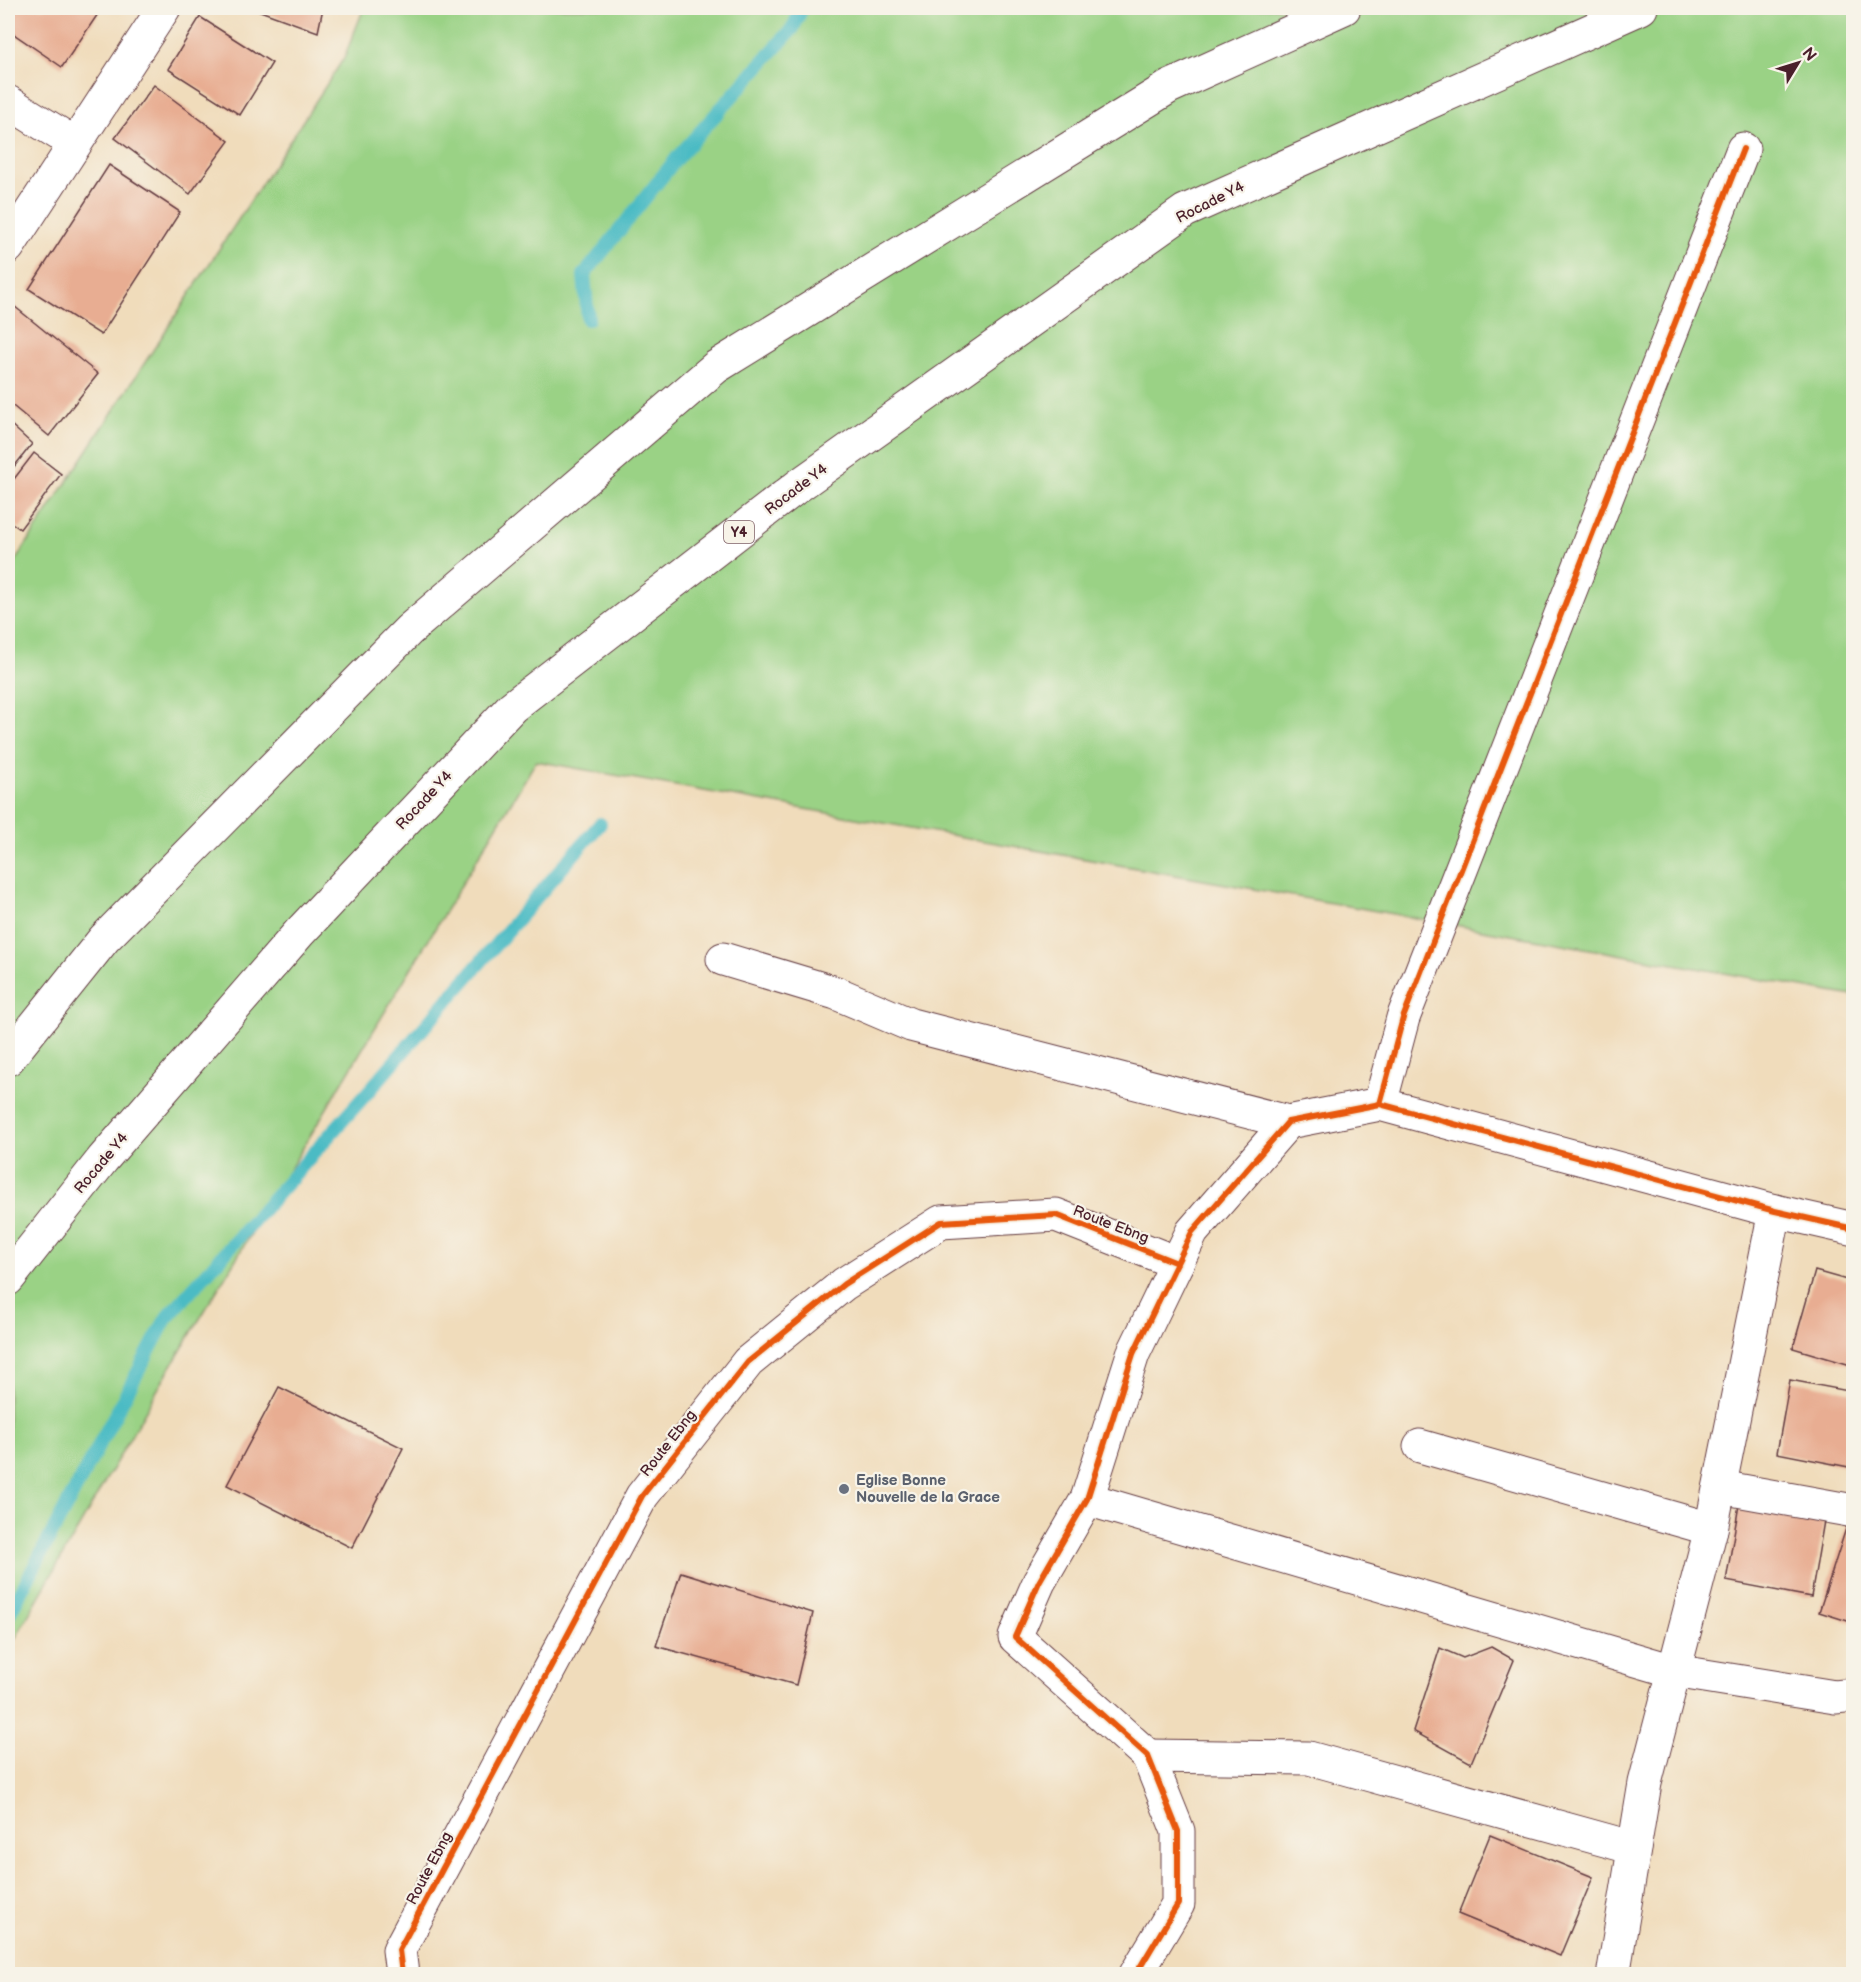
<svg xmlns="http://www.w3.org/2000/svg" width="1861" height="1982" font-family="'Balsamiq Sans',sans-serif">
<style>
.green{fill:#9ad285;stroke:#727858;stroke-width:1.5}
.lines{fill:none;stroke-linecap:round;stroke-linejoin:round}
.stream{stroke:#4cbbc4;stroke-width:14}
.building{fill:#e8ad92}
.minor-casing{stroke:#633b41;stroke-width:35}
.highway-casing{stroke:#633b41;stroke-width:35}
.minor{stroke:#fff;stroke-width:33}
.highway{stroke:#fff;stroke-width:33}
.cycleway-casing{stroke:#f7f3e8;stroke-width:10}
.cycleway{stroke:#e8590c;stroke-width:6}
.worship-dot{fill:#6b7280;stroke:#f7f3e8;stroke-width:2}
.labels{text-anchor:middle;stroke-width:4.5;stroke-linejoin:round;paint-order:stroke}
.shield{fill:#f7f3e8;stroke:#7e5f64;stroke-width:1.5}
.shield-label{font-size:14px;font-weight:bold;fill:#4a1f2b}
.street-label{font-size:15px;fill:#4a1f2b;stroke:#f7f3e8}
.worship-label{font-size:15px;font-weight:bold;fill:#5b616d;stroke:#f7f3e8;text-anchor:start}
</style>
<rect width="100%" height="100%" fill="#f7f3e8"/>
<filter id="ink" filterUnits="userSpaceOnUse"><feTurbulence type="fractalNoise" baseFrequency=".0167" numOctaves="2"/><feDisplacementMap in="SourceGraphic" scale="12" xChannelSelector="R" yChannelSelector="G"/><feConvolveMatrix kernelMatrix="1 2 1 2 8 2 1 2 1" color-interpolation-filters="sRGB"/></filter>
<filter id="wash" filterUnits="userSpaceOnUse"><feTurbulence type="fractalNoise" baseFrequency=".008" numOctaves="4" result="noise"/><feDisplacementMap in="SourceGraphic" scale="24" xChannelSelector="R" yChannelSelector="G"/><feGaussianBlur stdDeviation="1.35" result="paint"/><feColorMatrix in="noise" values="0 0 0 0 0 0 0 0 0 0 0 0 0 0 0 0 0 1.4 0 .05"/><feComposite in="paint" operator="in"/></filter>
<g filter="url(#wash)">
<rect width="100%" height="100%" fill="#f0dcbb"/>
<path class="green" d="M 364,8 L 1853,8 L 1853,996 L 536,761 L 166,1375 L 8,1651 L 8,572 L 344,58 Z"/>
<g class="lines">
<g class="stream">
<path d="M 588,319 L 584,275 L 676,159 L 793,28 L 802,8"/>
<path d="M 8,1616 L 166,1319 L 375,1084 L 600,824"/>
</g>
</g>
<g id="blocks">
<g class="building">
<path d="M 8,8 L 102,8 L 62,67 L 8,30 Z"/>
<path d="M 252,8 L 323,8 L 318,32 Z"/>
<path d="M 200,17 L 272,63 L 240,115 L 168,69 Z"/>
<path d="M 154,85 L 229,141 L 190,194 L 115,138 Z"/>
<path d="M 109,165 L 180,212 L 101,335 L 29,289 Z"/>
<path d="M 9,302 L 98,374 L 49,436 L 8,402 Z"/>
<path d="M 8,422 L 32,444 L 9,473 L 8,472 Z"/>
<path d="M 34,453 L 61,474 L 20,529 L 8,520 L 8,479 L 14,479 Z"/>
<path d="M 1815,1271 L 1854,1282 L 1854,1366 L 1793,1348 Z"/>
<path d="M 1790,1380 L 1854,1392 L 1854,1468 L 1777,1453 Z"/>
<path d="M 279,1387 L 403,1448 L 352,1548 L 227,1485 Z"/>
<path d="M 1740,1499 L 1825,1515 L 1811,1597 L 1726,1581 Z"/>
<path d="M 1849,1519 L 1854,1520 L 1854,1623 L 1819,1612 Z"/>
<path d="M 681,1572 L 813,1613 L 796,1685 L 656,1646 Z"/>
<path d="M 1491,1647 L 1514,1660 L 1471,1763 L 1413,1731 L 1440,1648 L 1463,1658 Z"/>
<path d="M 1490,1835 L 1593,1877 L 1560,1956 L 1458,1914 Z"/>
</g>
</g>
</g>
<g filter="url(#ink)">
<use href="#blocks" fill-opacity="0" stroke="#633b41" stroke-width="1.5"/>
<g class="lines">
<g class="minor-casing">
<g id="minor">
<path d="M 8,102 L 74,143"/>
<path d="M 8,247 L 164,8"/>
<path d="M 723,959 L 836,993 L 911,1025 L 1288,1122"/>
<path d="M 1380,1104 L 1403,1018 L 1743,149"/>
<path d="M 1420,1446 L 1711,1529"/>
<path d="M 1720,1487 L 1854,1511"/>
<path d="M 1087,1499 L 1674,1671 L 1835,1697 L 1854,1695"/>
<path d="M 1148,1756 L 1309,1758 L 1634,1848"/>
<path d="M 1614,1970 L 1645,1783 L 1711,1529 L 1775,1211"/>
<path d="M 402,1974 L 399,1950 L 642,1496 L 748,1362 L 844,1284 L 941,1222 L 1056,1215 L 1177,1263"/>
<path d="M 1136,1974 L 1178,1904 L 1178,1831 L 1148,1756 L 1015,1637 L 1039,1582 L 1087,1499 L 1133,1354 L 1192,1232 L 1288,1122 L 1380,1104 L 1775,1211 L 1854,1229"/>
</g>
</g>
<g class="highway-casing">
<g id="highway">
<path d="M 8,1059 L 104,939 L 409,630 L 716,367 L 1169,87 L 1344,8"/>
<path d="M 8,1279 L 103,1159 L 299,933 L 512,707 L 798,486 L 1185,211 L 1641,8"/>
</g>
</g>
<use href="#minor" class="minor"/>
<use href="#highway" class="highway"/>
<g class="cycleway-casing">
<g id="cycleway">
<path d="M 1380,1104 L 1403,1018 L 1743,149"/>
<path d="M 402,1974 L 399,1950 L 642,1496 L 748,1362 L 844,1284 L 941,1222 L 1056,1215 L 1177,1263"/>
<path d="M 1136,1974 L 1178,1904 L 1178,1831 L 1148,1756 L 1015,1637 L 1039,1582 L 1087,1499 L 1133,1354 L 1192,1232 L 1288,1122 L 1380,1104 L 1775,1211 L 1854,1229"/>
</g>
</g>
<use href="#cycleway" class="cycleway"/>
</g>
</g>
<circle class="worship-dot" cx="844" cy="1489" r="6"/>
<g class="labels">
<rect class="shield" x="724" y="521" width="30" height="22" rx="4.5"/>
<g class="shield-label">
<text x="739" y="537">Y4</text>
</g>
<g class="street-label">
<text transform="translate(1210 202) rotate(-27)" y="5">Rocade Y4</text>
<text transform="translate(796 489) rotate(-37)" y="5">Rocade Y4</text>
<text transform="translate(424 800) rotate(-47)" y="5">Rocade Y4</text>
<text transform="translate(101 1163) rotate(-50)" y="5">Rocade Y4</text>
<text transform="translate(1111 1224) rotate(21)" y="5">Route Ebng</text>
<text transform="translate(668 1443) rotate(-52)" y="5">Route Ebng</text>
<text transform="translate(429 1868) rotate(-62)" y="5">Route Ebng</text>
</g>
<g class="worship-label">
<text x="856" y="1485">Eglise Bonne<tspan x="856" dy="17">Nouvelle de la Grace</tspan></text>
</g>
</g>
<rect width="1861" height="1982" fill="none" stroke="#f7f3e8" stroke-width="30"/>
<g transform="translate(1798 63) rotate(52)" stroke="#f7f3e8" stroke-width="4.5" paint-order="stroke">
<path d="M0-4.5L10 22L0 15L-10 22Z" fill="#4a1f2b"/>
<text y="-9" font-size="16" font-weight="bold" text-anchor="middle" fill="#4a1f2b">N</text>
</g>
</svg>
